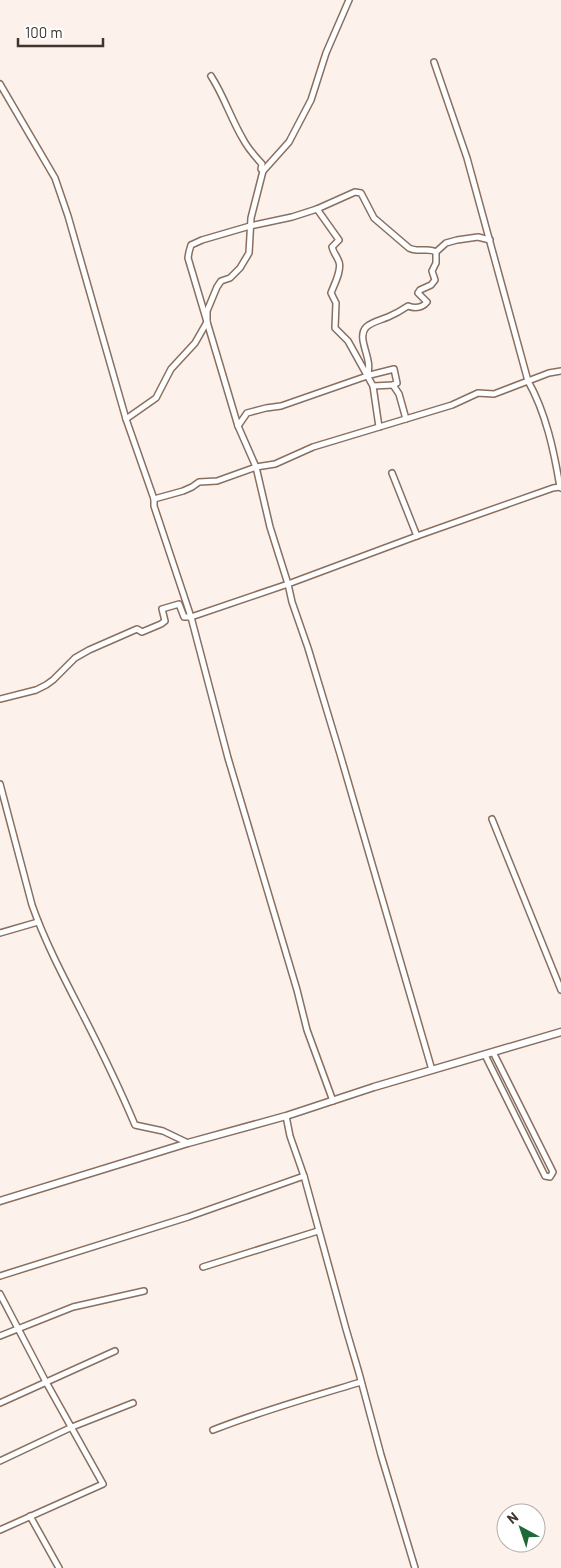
<svg xmlns="http://www.w3.org/2000/svg" width="561" height="1568" font-family="Barlow,sans-serif">
<style>
.lines{fill:none;stroke-linecap:round;stroke-linejoin:round}
.minor-casing{stroke:#886f60;stroke-width:8}
.tertiary-casing{stroke:#886f60;stroke-width:9}
.minor{stroke:#fff;stroke-width:5}
.tertiary{stroke:#fff;stroke-width:6}
</style>
<rect width="100%" height="100%" fill="#fdf1eb"/>
<g class="lines">
<g class="minor-casing">
<g id="minor">
<path d="M 434,62 L 467,158 L 528,381 C 546,413 554,451 560,487 L 561,486"/>
<path d="M 211,76 C 224,96 231,119 243,139 C 248,149 255,156 262,164 L 261,169 L 263,171"/>
<path d="M 0,84 L 55,178 L 68,216 L 126,419 L 154,499"/>
<path d="M 317,209 L 339,240 L 332,247 C 334,254 337,256 339,262 C 342,270 334,285 331,293 L 336,303 L 335,328 L 348,341 L 373,386 L 379,427"/>
<path d="M 368,375 C 370,361 367,358 364,345 C 358,324 373,323 388,317 C 395,314 402,310 408,306 C 416,309 422,308 427,302 L 418,293 L 420,290 L 431,285 L 435,280 L 432,271 L 436,263 L 436,252 L 446,243 L 457,240 L 478,237 L 490,240"/>
<path d="M 373,386 L 393,385"/>
<path d="M 126,419 L 156,398 L 171,369 L 195,343 L 207,322 L 207,311 L 217,287 L 221,281 L 230,278 L 240,268 L 249,253 L 251,218 L 263,171 L 289,142 L 311,100 L 326,53 L 349,0"/>
<path d="M 238,426 L 247,413 L 266,408 L 281,406 L 370,375 L 394,369 L 397,383 L 393,385 L 399,394 L 406,419"/>
<path d="M 392,473 L 417,536"/>
<path d="M 0,699 L 36,690 L 46,685 L 53,680 L 75,658 L 89,650 L 137,629 L 142,632 L 161,624 L 165,621 L 162,609 L 179,604 L 184,617 L 191,617 L 288,584 L 270,527 L 256,467 L 238,426 L 188,258 L 189,252 L 191,245 L 202,240 L 250,226 L 292,217 L 317,209 L 355,192 L 361,193 L 374,218 L 409,248 C 418,253 429,247 436,252"/>
<path d="M 0,784 L 32,905 C 45,942 64,978 82,1013 C 101,1050 119,1087 135,1125 L 163,1131 L 188,1143"/>
<path d="M 492,819 L 561,990"/>
<path d="M 0,933 L 38,922"/>
<path d="M 485,1055 L 545,1176 L 550,1177 L 553,1172 L 493,1052"/>
<path d="M 432,1070 L 340,754 L 308,648 L 292,602 L 288,584 L 417,536 L 553,488 L 560,487 L 561,488"/>
<path d="M 333,1101 L 307,1030 L 297,990 L 228,758 L 191,617 L 154,506 L 154,499 L 183,491 L 192,487 L 199,482 L 217,481 L 256,467 L 275,464 L 313,447 L 452,405 L 478,393 L 494,394 L 549,373 L 561,371"/>
<path d="M 286,1116 L 290,1136 L 304,1176 L 346,1329 L 359,1373 L 381,1455 L 415,1568"/>
<path d="M 203,1267 L 318,1231"/>
<path d="M 0,1276 L 188,1217 L 304,1176"/>
<path d="M 0,1294 L 46,1382 L 103,1484 L 0,1530"/>
<path d="M 0,1336 L 73,1307 L 144,1291"/>
<path d="M 0,1403 L 115,1351"/>
<path d="M 213,1430 C 261,1411 311,1397 361,1382"/>
<path d="M 0,1461 L 72,1427 L 133,1403"/>
<path d="M 30,1516 L 59,1568"/>
</g>
</g>
<g class="tertiary-casing">
<path id="tertiary" d="M 0,1201 L 188,1143 L 286,1116 L 374,1087 L 561,1032"/>
</g>
<use href="#minor" class="minor"/>
<use href="#tertiary" class="tertiary"/>
</g>
<g transform="translate(521 1528) rotate(320)"><circle r="24" fill="#ffffff" stroke="#b3aeac"/>
<path d="M0-4L9 19L0 12L-9 19Z" fill="#1f6937"/>
<text y="-8" font-size="14" font-weight="bold" text-anchor="middle" fill="#40352f">N</text>
</g>
<path d="M18 38v8h85v-8" fill="none" stroke="#40352f" stroke-width="2.5"/>
<text x="25" y="38" font-size="15" fill="#40352f" stroke="#ffffff" stroke-width="4" paint-order="stroke">100 m</text>
</svg>
